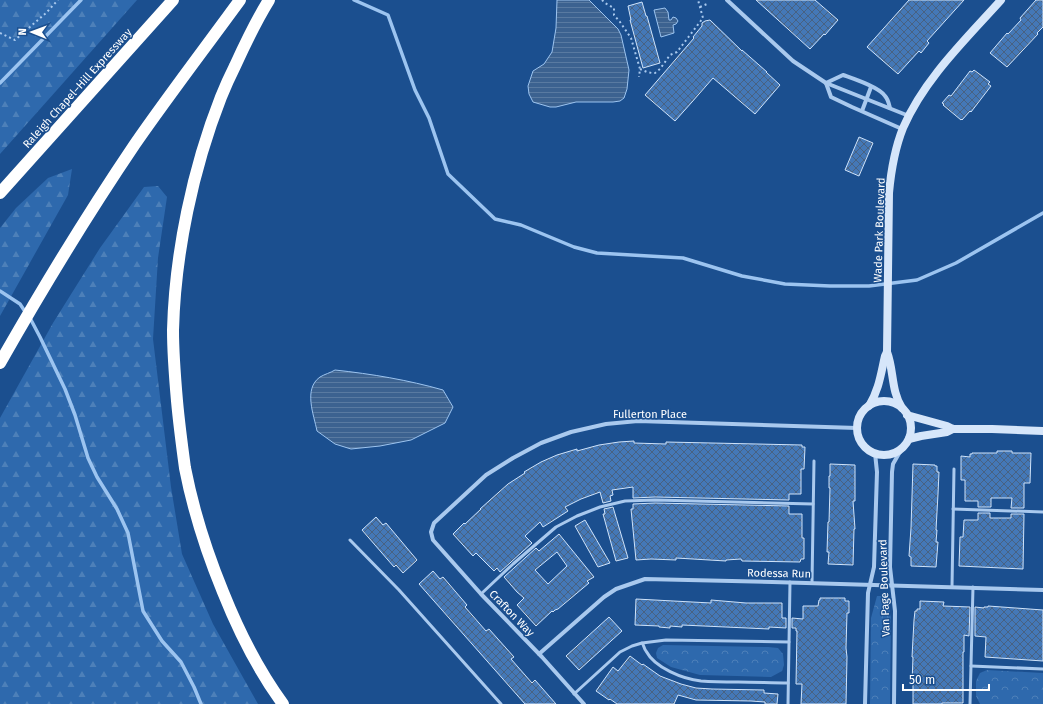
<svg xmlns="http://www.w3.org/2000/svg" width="1043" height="704" font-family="'Fira Sans',sans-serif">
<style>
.forest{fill:url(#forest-firs)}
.park{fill:url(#park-crowns)}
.water{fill:url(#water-rules);stroke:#9cc4f0}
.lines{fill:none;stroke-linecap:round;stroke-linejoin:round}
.stream{stroke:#9cc4f0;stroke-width:3.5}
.building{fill:url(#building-cross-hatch);stroke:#cfe3fa;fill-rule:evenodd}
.path{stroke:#a9c9ee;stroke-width:2;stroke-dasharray:2 3;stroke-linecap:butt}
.lane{stroke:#a9c9ee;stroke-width:3}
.street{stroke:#a9c9ee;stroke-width:4}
.secondary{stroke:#d6e6fa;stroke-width:8}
.highway{stroke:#fff;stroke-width:12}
.labels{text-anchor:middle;stroke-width:3;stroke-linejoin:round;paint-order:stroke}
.street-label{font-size:11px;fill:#fff;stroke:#1b4f8f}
</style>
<defs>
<pattern id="forest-firs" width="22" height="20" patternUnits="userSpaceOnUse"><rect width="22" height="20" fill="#2e69ad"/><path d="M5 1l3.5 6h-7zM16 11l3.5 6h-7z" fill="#4d80b9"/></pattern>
<pattern id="park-crowns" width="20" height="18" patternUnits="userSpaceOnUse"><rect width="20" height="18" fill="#2e69ad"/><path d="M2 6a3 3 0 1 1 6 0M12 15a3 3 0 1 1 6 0" fill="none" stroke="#4d80b9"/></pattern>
<pattern id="water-rules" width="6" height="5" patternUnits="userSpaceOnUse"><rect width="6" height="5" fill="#3c6290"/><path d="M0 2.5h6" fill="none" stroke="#597aa1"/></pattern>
<pattern id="building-cross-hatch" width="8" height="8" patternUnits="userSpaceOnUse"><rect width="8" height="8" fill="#4478b7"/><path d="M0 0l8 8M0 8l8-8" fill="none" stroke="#486282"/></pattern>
</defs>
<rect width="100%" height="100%" fill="#1b4f8f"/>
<g class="forest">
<path d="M 0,0 L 137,0 L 0,154 Z"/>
<path d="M 72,169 L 68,195 L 0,316 L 0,228 L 16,208 L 48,178 Z"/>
<path d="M 158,186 L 167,197 L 158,258 L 153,339 L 171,487 L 182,554 L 213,624 L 258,704 L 0,704 L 0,418 L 53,323 L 100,248 L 144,187 Z"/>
</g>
<g class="park">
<path d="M 877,596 L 887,596 L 891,618 L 890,704 L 870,704 L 871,618 Z"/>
<path d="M 663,645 L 768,647 L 778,648 L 783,654 L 784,665 L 782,671 L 771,677 L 700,675 L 671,667 L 657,658 L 656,653 L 658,648 Z"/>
<path d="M 987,670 L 1043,673 L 1043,704 L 980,704 L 976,696 L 976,681 L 980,673 Z"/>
</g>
<g class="water">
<path d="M 557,0 L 589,0 L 618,29 L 621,35 L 629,70 L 627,89 L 624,98 L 620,101 L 613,102 L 576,102 L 556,107 L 550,107 L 533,102 L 529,94 L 528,86 L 533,71 L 544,64 L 552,52 L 556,28 Z"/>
<path d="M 665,8 L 668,12 L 669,20 L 671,20 L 673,17 L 676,18 L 678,21 L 676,24 L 673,25 L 674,33 L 661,37 L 654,10 Z"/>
<path d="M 335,370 C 372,374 408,380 443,390 L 453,407 L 445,423 L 411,440 L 380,446 L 351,449 L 335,444 L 317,431 C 314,415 303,389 320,377 C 325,374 330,373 335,370 Z"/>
</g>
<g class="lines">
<g class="stream">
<path d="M 354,0 L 388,15 L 415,90 L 429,118 L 448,174 L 495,219 L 521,225 L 574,247 L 597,253 L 683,258 L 742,276 L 785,284 L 830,286 L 869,286 L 917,280 L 956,263 L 1043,213"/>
<path d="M 0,83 L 81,0"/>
<path d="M 0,291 L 20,304 L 26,313"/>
<path d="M 30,318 L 40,337 L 65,389 L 75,415 L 88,458 L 97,477 L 117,509 L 128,533 L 143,611 L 162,641 L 181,662 L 194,687 L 201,704"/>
</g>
</g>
<g class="building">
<path d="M 756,0 L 815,0 L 838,20 L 825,35 L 824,34 L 810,49 Z"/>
<path d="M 909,0 L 964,0 L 927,41 L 929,43 L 921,53 L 919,51 L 898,74 L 867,47 Z"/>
<path d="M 1036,0 L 1043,0 L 1043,27 L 1037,33 L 1038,34 L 1007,67 L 990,53 L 1007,33 L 1008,34 L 1021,20 L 1020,18 Z"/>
<path d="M 642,2 L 646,16 L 647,16 L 660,63 L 643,68 L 630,20 L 631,20 L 628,6 Z"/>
<path d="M 710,20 L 742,51 L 742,50 L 767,72 L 766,72 L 780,85 L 755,114 L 713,78 L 692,102 L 675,121 L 645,95 L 694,38 L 693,37 L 702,26 L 702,23 L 705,21 Z"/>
<path d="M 974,70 L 990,82 L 988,84 L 991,86 L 971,112 L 970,111 L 962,120 L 962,119 L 961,120 L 943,105 L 944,104 L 942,103 L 949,95 L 951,96 L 970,71 L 972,72 Z"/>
<path d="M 859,137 L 873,143 L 859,176 L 845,170 Z"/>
<path d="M 634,441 L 634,443 L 666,444 L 666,442 L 802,445 L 802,447 L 805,447 L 804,469 L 801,469 L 801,494 L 789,494 L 789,500 L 655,497 L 633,498 L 633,487 L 612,490 L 613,495 L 610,496 L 611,501 L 603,503 L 600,492 L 581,499 L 565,507 L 568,511 L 543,527 L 540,522 L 525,536 L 532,543 L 500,572 L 497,568 L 494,571 L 476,553 L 473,556 L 453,534 L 464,523 L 465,524 L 481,509 L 480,509 L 508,484 L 525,473 L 524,472 L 541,462 L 557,455 L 577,449 L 577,451 L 599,445 L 619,442 Z"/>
<path d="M 997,451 L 1012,451 L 1012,453 L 1031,453 L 1030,483 L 1024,483 L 1024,508 L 1011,508 L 1012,498 L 991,498 L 991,507 L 978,507 L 978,501 L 965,501 L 965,480 L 961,480 L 961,456 L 970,457 L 970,454 L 972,454 L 972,453 L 997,453 Z"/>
<path d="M 830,464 L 855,465 L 855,501 L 853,501 L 855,529 L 854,529 L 853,565 L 828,564 L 829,552 L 827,552 L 828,522 L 829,522 L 830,488 L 829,488 L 829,476 L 830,476 Z"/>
<path d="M 913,464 L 935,465 L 935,466 L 937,466 L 937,472 L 939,472 L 938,494 L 936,530 L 937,530 L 936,542 L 938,542 L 936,567 L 911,566 L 911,557 L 909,556 L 911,528 Z"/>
<path d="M 655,503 L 789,506 L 789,514 L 802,514 L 802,538 L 804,538 L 804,559 L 801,559 L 800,562 L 742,561 L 741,559 L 726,560 L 726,561 L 676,558 L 676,560 L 651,559 L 636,560 L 631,509 L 633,509 L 633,504 Z"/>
<path d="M 613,507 L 628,558 L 616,561 L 603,514 L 605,514 L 604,509 Z"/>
<path d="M 978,513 L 990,513 L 990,518 L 1011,518 L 1011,514 L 1024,514 L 1023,569 L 959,566 L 960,537 L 963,537 L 964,520 L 978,520 Z"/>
<path d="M 376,517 L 383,525 L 386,523 L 417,560 L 403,573 L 396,565 L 394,567 L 362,530 Z"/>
<path d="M 585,520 L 610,563 L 598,567 L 575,526 Z"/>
<path d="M 559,534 L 594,577 L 587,581 L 589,583 L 558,609 L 555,610 L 553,612 L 552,611 L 536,626 L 517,605 L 524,598 L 517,592 L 504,577 L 536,548 L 539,551 ZM 557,552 L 567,566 L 548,584 L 535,570 Z"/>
<path d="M 433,571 L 440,579 L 443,577 L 467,605 L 465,607 L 486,631 L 489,629 L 514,657 L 511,659 L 532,683 L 535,680 L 556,704 L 525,704 L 419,584 Z"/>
<path d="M 820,598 L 845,598 L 845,601 L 849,601 L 849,613 L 847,613 L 846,648 L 847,657 L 846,704 L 801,704 L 802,684 L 796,684 L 797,631 L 796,631 L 796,628 L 792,628 L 792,618 L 803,619 L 803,606 L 818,606 L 819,600 L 820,600 Z"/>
<path d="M 636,599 L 711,603 L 711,600 L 746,603 L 782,603 L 782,618 L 786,618 L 786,628 L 769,627 L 769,629 L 682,625 L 682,627 L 670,626 L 670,628 L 659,627 L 659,626 L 635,625 Z"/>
<path d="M 920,601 L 944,602 L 943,606 L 970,607 L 969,636 L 964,635 L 964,652 L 963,652 L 963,703 L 942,703 L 942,704 L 913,704 L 913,683 L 912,683 L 913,657 L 912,657 L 914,620 L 915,611 L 917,611 L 917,609 L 920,609 Z"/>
<path d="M 988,606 L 1043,610 L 1043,661 L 985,657 L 986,637 L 975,636 L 975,607 L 984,608 L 984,607 L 988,607 Z"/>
<path d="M 609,617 L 622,631 L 579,670 L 566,656 Z"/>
<path d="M 630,656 L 642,665 L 643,664 L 660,676 L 681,684 L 696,688 L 712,689 L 764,690 L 764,693 L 778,694 L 777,704 L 765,704 L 765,702 L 751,701 L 696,700 L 678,695 L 674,704 L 617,704 L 610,699 L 609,700 L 596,691 L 613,667 L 618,671 Z"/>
</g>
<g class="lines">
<g class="path">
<path d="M 602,0 L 605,3 L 614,8 L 614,15 L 620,22 L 631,38 L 640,69 L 639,77"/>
<path d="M 700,7 L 707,4"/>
<path d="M 0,33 L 15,40 L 46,13 L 58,0"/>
<path d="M 640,69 L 647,72 L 652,73 L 655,73 L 660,69 L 670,55 L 677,52 L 703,18 L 698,0"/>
</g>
<g class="lane">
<path d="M 953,509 L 1043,512"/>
<path d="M 350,540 L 399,590 L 501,704"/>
<path d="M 812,583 L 814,461"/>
<path d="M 952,587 L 954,469"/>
<path d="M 481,594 L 513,564 L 556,527 L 577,516 L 600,507 L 625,501 L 655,500 L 813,504"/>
<path d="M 642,643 C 644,645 644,649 646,651 C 655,668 683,679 701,681 C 714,682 726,682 738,682 C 755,682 772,683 788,683"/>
<path d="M 971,666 L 1043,669"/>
<path d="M 574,694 L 620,652 L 632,646 L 642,643 L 666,640 L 789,642"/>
<path d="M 788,704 L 790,582"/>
<path d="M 970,704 L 973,587"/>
</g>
<g class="street">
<path d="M 727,0 L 793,61 L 826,83 L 909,116"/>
<path d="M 826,83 L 831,97 L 852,107 L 902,129"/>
<path d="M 826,83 L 843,75 C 854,79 879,87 885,96 C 888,99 889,104 890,108"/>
<path d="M 862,111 L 871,87"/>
<path d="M 539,654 L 604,597 L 616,589 L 645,579 L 772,582 L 1043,590"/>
<path d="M 584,704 L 542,657 L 481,594 L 433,540 L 431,532 L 434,523 L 486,475 L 513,458 L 541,443 L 571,432 L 606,424 L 638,421 L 857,428"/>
<path d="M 865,704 L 868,593 L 874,567 L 877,472 L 875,453"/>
<path d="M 894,704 L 895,611 L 890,567 L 892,472 L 893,464 L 901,450"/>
</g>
<g class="secondary">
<path d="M 887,352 C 894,370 891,391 902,408"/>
<circle cx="884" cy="428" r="27"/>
<path d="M 869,406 C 879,390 881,373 885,356 L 887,352 L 889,193 C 891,171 895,148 903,128 C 924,79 966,39 1001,0"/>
<path d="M 907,415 L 947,426 L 953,429 L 992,429 L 1043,431"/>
<path d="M 909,439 L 921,436 L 947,432 L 953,429"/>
</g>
<g class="highway">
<path d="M 269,0 C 256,21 245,44 235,66 C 230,76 225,87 221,97 C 193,168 175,253 173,330 C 173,354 175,378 177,401 C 179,423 182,446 185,468 C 193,509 207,553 223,592 C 239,632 258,670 283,704"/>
<path d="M 0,193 L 173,0"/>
<path d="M 0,363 C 42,289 87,215 135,144 C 169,95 205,48 240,0"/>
</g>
</g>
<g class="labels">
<g class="street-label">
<text transform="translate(77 88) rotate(-48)" y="4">Raleigh Chapel–Hill Expressway</text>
<text transform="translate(879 230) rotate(-88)" y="4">Wade Park Boulevard</text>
<text x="650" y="418">Fullerton Place</text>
<text transform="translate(779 573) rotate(1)" y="4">Rodessa Run</text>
<text transform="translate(884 588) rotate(-92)" y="4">Van Page Boulevard</text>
<text transform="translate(512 613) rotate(46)" y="4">Crafton Way</text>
</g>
</g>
<g transform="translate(32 32) rotate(271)" stroke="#1b4f8f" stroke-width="3" paint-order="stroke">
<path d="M0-3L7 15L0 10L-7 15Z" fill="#ffffff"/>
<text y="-6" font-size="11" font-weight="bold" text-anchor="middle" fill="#ffffff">N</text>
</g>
<path d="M903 684v6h86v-6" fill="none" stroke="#ffffff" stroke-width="2"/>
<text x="909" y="684" font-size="12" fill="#ffffff" stroke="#1b4f8f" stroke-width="3" paint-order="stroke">50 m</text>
</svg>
